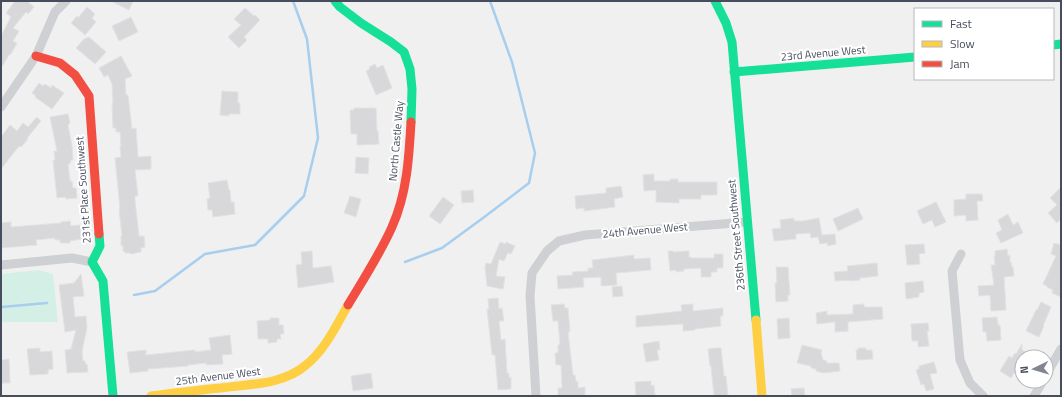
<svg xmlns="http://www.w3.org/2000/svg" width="1062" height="397" font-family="'Titillium Web',sans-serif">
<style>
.green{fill:#d4f0e6}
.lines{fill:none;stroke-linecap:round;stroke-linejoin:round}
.stream{stroke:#a8ceee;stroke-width:2.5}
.building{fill:#d8d8da;stroke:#e2e2e3}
.street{stroke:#ced0d3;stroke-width:9}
.fast{stroke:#16e098;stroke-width:9}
.slow{stroke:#ffcf43;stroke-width:9}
.jam{stroke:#f24e42;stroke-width:9}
.labels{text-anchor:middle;stroke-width:4;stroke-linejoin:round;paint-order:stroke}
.street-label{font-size:11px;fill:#474d5d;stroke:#fff}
</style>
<rect width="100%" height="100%" fill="#f0f0f0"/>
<path class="green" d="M 39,270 L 53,274 L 58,322 L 1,322 L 1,274 Z"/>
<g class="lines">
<g class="stream">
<path d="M 405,262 L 442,248 L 483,218 L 529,183 L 535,153 L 512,62 L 490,1"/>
<path d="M 134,295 L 155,291 L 205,254 L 255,245 L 304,196 L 318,138 L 307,39 L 293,1"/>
<path d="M 1,307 L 47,303"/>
</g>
</g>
<g class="building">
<path d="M 15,1 L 27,1 L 34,7 L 28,14 L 26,12 L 13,28 L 19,31 L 13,41 L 17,43 L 11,54 L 9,55 L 1,68 L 1,36 L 11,17 L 6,13 Z"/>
<path d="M 111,1 L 133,1 L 129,10 Z"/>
<path d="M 87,7 L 95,14 L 92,18 L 96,22 L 85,35 L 71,23 L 77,16 L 78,18 Z"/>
<path d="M 245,8 L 254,16 L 255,15 L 260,20 L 244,37 L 247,40 L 239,48 L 228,37 L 241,25 L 234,19 Z"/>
<path d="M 131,17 L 138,32 L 119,41 L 112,26 Z"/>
<path d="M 89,37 L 106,52 L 95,64 L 76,48 L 84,39 Z"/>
<path d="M 121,56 L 132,76 L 125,79 L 126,95 L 128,95 L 132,129 L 136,128 L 138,157 L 151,156 L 151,169 L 135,170 L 138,196 L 135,196 L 135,200 L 139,236 L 144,236 L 145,247 L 141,248 L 141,252 L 131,254 L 130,253 L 126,253 L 123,251 L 123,245 L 121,246 L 121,236 L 122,236 L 119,209 L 120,209 L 115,158 L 121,157 L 120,147 L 121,146 L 120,132 L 116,132 L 116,128 L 113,128 L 112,103 L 113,103 L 112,84 L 108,75 L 104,77 L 99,68 Z"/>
<path d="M 375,64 L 377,68 L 383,65 L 392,88 L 376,95 L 366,71 L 370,69 L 369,67 Z"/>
<path d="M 39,83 L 43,86 L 45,84 L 51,88 L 52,85 L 64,93 L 52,109 L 35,97 L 36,96 L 32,93 Z"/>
<path d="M 222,91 L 238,92 L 238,103 L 240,103 L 240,114 L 229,114 L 229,116 L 220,115 Z"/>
<path d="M 354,108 L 376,108 L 377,131 L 378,131 L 379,144 L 357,145 L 357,134 L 351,134 L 350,110 L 354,110 Z"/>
<path d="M 67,114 L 68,114 L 70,123 L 68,125 L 72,146 L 73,160 L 71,160 L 70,164 L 68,164 L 70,181 L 72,181 L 73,188 L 76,188 L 77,198 L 66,199 L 66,197 L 57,198 L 53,160 L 55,160 L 54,151 L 57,151 L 50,117 Z"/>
<path d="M 37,117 L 41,121 L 27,138 L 28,139 L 21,147 L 19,146 L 1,169 L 1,137 L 10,125 L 17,131 L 23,123 L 28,127 Z"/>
<path d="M 356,157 L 369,158 L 368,174 L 355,173 Z"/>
<path d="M 654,174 L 654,181 L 670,181 L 670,179 L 678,179 L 678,182 L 717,182 L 717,195 L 701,195 L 701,199 L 679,199 L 679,203 L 656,202 L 656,190 L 644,191 L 643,175 Z"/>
<path d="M 227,180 L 229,190 L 230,190 L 231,202 L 234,202 L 235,214 L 213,217 L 212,210 L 208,210 L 207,199 L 210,198 L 208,183 Z"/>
<path d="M 621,186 L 623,197 L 614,199 L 615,207 L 584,211 L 584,208 L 576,209 L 575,196 L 606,193 L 606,188 Z"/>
<path d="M 1061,187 L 1061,219 L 1057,223 L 1048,213 L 1057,205 L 1050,198 Z"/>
<path d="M 473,190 L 474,202 L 462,203 L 461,191 Z"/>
<path d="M 966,194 L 982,194 L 983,201 L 977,201 L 978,220 L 966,221 L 966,215 L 954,216 L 954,200 L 966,199 Z"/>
<path d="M 350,196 L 361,199 L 356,217 L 344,213 Z"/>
<path d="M 443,197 L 454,205 L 440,224 L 429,216 Z"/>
<path d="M 936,202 L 946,222 L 935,227 L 932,220 L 923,224 L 917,211 Z"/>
<path d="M 858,208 L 863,219 L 838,231 L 833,219 Z"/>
<path d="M 1008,214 L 1013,225 L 1018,222 L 1023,233 L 1001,243 L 996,233 L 1002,230 L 998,220 Z"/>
<path d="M 794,218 L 794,221 L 803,221 L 819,218 L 822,235 L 835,234 L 836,244 L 828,246 L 827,243 L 820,244 L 818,237 L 811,238 L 810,233 L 796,234 L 796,239 L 774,241 L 772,229 L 781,228 L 780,220 Z"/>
<path d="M 70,221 L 71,226 L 80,225 L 81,239 L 70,241 L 70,243 L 60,243 L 60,240 L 55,240 L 55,238 L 36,240 L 37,245 L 1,248 L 1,223 L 11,222 L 11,227 L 61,223 L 61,222 Z"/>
<path d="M 500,242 L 506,244 L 506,242 L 515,246 L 511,254 L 508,253 L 504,261 L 499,259 L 496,276 L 505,277 L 503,289 L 487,286 L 485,267 L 486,263 L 491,264 Z"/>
<path d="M 1054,243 L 1061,245 L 1061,297 L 1052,293 L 1053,290 L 1047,287 L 1047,286 L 1043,284 L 1056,256 L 1051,254 Z"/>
<path d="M 924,244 L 925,253 L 919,254 L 920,264 L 907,265 L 905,245 Z"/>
<path d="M 1007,249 L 1008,256 L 1010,255 L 1010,263 L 1011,262 L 1012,267 L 1013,267 L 1014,276 L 1004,277 L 1006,310 L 991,311 L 990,295 L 979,296 L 978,286 L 994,285 L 991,265 L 995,265 L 994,256 L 995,256 L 995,251 Z"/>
<path d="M 312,251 L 313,268 L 331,266 L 334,282 L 298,288 L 296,265 L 302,264 L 301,252 Z"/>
<path d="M 668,251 L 673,251 L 674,252 L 689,251 L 689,257 L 691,257 L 691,258 L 714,258 L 714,254 L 723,254 L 723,268 L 717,268 L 717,272 L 711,272 L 711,277 L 701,277 L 701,268 L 684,269 L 684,271 L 676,272 L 676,270 L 670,271 Z"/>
<path d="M 634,255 L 634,259 L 650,258 L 651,270 L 616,273 L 617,285 L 601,286 L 601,277 L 583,278 L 584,287 L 558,289 L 557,276 L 573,275 L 572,272 L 588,271 L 588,268 L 593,268 L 592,260 Z"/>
<path d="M 877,263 L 878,276 L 860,278 L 860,280 L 849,281 L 849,280 L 835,281 L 834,272 L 848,271 L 847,266 Z"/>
<path d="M 776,267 L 788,267 L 790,295 L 788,295 L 788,301 L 776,302 L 775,283 L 777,283 Z"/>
<path d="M 81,274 L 84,296 L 73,297 L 75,317 L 86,316 L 87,328 L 82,351 L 83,361 L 85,361 L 86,364 L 87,364 L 88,371 L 88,372 L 67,373 L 65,350 L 71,349 L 76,330 L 65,332 L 59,285 L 74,283 Z"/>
<path d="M 923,281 L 924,292 L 919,293 L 919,297 L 906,299 L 905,283 Z"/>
<path d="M 622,286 L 623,296 L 613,297 L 612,287 Z"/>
<path d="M 498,298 L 499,309 L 502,308 L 504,321 L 499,321 L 501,340 L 505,339 L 507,373 L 509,373 L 509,378 L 511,377 L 511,389 L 498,390 L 495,355 L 492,355 L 487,309 L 489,309 L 488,299 Z"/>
<path d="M 1041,302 L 1051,307 L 1043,326 L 1044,326 L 1039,337 L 1026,331 L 1036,310 L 1037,310 Z"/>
<path d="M 564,304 L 565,308 L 568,308 L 570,332 L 568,332 L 573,375 L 575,375 L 576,382 L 578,381 L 578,388 L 585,387 L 585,396 L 558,396 L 558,388 L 562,388 L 561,365 L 556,365 L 555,353 L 558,353 L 558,345 L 560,344 L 558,321 L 553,321 L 551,305 Z"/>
<path d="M 693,304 L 693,311 L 723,308 L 723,316 L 720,316 L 721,326 L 695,329 L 695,330 L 683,331 L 683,324 L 636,327 L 636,316 L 682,311 L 681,305 Z"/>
<path d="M 864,304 L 864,307 L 882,307 L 883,319 L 848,322 L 848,331 L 835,332 L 835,322 L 817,324 L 816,313 L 827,311 L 827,315 L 853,314 L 853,305 Z"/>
<path d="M 997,317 L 998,325 L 1000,325 L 1001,340 L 987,341 L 986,332 L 983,332 L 982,318 Z"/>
<path d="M 270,318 L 279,318 L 279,325 L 283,325 L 284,334 L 280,334 L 281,339 L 277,339 L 277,342 L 268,343 L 268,339 L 258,339 L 257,321 L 270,320 Z"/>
<path d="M 789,318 L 790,338 L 778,339 L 777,319 Z"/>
<path d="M 928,323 L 929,331 L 927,331 L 929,346 L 918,347 L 918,341 L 912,341 L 911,324 Z"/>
<path d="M 230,335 L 232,354 L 222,355 L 223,364 L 206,365 L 206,363 L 188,365 L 188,366 L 148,369 L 148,371 L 130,373 L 127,352 L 146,350 L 146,355 L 195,350 L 195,352 L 211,350 L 209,338 Z"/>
<path d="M 659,341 L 660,350 L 657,350 L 659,360 L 646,362 L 643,344 Z"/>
<path d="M 1022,344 L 1022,350 L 1033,357 L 1022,357 L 1022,371 L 1019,369 L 1016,374 L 1014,373 L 1011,378 L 1000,371 L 1009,356 L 1012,358 L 1015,353 L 1016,354 Z"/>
<path d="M 802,345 L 822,350 L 821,353 L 823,360 L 827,361 L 826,363 L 839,363 L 840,371 L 823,373 L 816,371 L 816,369 L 811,368 L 811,366 L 797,363 Z"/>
<path d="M 40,348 L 40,352 L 52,351 L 53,369 L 48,370 L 48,374 L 30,375 L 27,349 Z"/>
<path d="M 715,348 L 721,348 L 724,376 L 726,376 L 728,396 L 714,396 L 711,366 L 710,366 L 708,349 Z"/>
<path d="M 858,348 L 866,348 L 866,350 L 872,350 L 873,359 L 857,360 L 856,350 L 858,350 Z"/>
<path d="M 9,359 L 10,383 L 1,383 L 1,360 Z"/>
<path d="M 934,362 L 937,373 L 930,374 L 934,389 L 926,391 L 924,384 L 921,385 L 916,370 L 919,369 L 919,366 Z"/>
<path d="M 371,373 L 373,388 L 353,391 L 351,376 Z"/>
<path d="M 651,381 L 651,386 L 654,385 L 655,396 L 636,396 L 635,382 Z"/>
<path d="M 804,388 L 805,396 L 792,396 L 791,389 Z"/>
</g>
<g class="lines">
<g class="street">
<path d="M 1,107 L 36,56 L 55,12 L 66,1"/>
<path d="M 961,254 L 952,271 L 960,360 L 970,383 L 983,396"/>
<path d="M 1,265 L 72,258 L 92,262"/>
<path d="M 1046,375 L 1061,349"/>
<path d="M 536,396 L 530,296 L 532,273 L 547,251 L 559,241 L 585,235 L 747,222"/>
<path d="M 1034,396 L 1043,381"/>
</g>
<g class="fast">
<path d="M 335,1 L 340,7 L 361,23 L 391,42 L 404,52 L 410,69 L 412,89 L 411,122"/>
<path d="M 715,1 L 726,23 L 732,42 L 756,320"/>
<path d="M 1053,45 L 1061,44"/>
<path d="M 734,72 L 915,57"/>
<path d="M 99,234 L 100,246 L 92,262 L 103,281 L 113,396"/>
</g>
<g class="slow">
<path d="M 756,320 L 762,396"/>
<path d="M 151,396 C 174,393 198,390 221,388 C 249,384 283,385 306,365 C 325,350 336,326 348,305"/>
</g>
<g class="jam">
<path d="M 36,56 L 60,63 L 75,75 L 89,96 L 99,234"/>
<path d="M 348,305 C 363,280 380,254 392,227 C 407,194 409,157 411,122"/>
</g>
</g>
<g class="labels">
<g class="street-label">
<text transform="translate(823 53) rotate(-5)" y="4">23rd Avenue West</text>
<text transform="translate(396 141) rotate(-85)" y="4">North Castle Way</text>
<text transform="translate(83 190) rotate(-94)" y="4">231st Place Southwest</text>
<text transform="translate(645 230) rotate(-5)" y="4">24th Avenue West</text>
<text transform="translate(736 235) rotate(-95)" y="4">236th Street Southwest</text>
<text transform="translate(218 376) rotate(-7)" y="4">25th Avenue West</text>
</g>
</g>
<rect width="1062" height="397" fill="none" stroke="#474d5d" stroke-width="4"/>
<rect x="914" y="8" width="140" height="72" fill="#ffffff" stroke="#b5b8be"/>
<rect x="922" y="21" width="20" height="6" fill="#16e098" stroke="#b5b8be"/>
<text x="950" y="28" font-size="12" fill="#474d5d">Fast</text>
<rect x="922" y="41" width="20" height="6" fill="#ffcf43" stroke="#b5b8be"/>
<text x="950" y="48" font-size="12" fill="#474d5d">Slow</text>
<rect x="922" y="61" width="20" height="6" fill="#f24e42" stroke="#b5b8be"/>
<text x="950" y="68" font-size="12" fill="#474d5d">Jam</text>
<g transform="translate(1034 369) rotate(265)"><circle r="19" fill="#ffffff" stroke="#b5b8be"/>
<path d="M0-3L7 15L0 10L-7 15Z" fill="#828690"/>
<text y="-6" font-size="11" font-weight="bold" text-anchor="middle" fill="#474d5d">N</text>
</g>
</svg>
